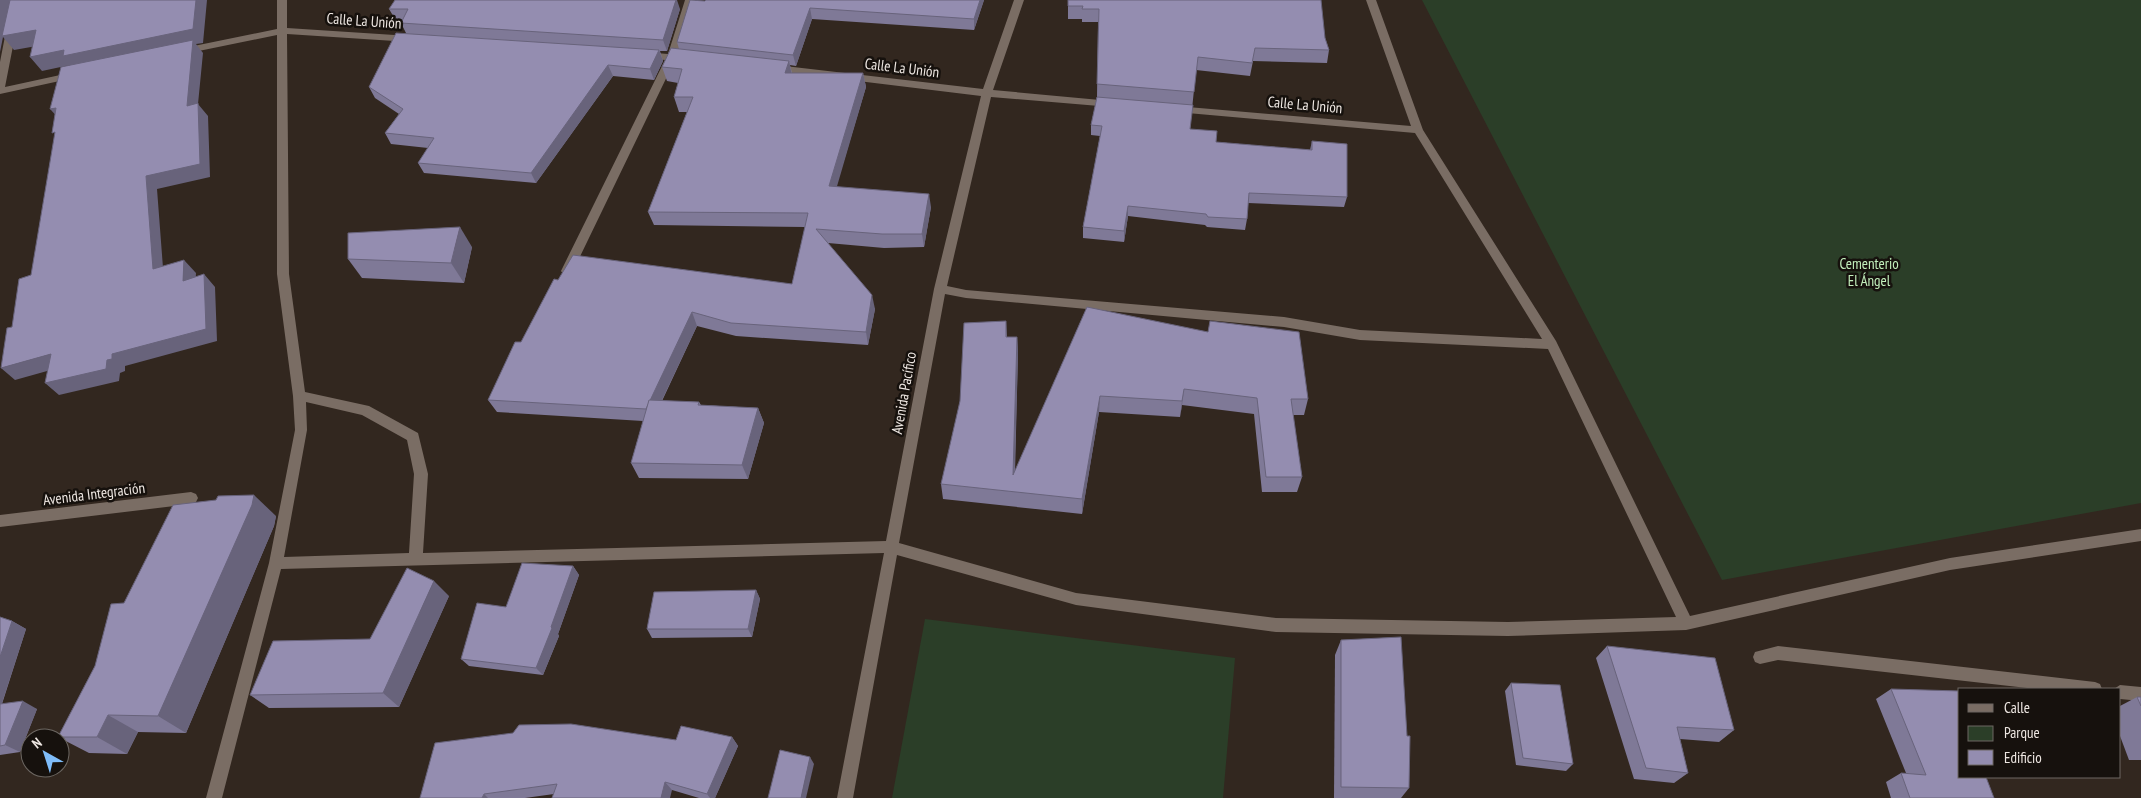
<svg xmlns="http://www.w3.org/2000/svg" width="2141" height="798" font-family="'PT Sans Narrow',sans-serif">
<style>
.green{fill:#2b3e28}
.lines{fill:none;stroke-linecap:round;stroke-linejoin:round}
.minor{fill:#7a6d64;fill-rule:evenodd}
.wall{fill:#7f7997}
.shaded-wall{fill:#68637b}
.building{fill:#948db0;stroke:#68637b}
.labels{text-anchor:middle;stroke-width:5;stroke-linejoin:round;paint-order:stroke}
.street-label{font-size:15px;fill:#eee7e2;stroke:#16110d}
.park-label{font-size:15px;fill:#c1eebb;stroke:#16110d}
</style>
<rect width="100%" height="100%" fill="#32271f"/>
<g class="green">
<path d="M 1422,0 L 2141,0 L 2141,503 L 1722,580 Z"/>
<path d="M 925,619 L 1235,658 L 1223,798 L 892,798 Z"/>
</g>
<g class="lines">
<g class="minor">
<path d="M 12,0 L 22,0 L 5,87 L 74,72 L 79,75 L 78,77 L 0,94 L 0,62 Z"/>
<path d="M 277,0 L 287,0 L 287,28 L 410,36 L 415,39 L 410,42 L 287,34 L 289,274 L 305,392 L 369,406 L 418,433 L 419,437 L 428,474 L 423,553 L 886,541 L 934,289 L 981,96 L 776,71 L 771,68 L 776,65 L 983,89 L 1014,0 L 1024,0 L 993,90 L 1111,101 L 1116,104 L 1111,107 L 991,97 L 947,286 L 966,290 L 1284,317 L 1360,330 L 1542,339 L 1415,133 L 1176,112 L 1171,109 L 1176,106 L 1411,126 L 1366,0 L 1376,0 L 1423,130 L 1556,341 L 1690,616 L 1950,558 L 2141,529 L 2141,541 L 1950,570 L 1686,630 L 1508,636 L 1276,632 L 1076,605 L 897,555 L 853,798 L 837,798 L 884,553 L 281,569 L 222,798 L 206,798 L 269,563 L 295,430 L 293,396 L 277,274 L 277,35 L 184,54 L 179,51 L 184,48 L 277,29 ZM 945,294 L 966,298 L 1284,327 L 1360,340 L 1548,349 L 1676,617 L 1508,622 L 1276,618 L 1076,593 L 899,543 ZM 306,402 L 362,415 L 407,440 L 414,474 L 409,553 L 284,557 L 307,430 Z"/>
<path d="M 685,0 L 695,0 L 677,54 L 687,56 L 689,58 L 684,61 L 675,60 L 573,271 L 571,274 L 563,274 L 561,271 L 665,60 L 644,58 L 639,55 L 644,52 L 668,54 Z"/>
<path d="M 191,492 L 196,494 L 198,498 L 196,502 L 191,504 L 0,527 L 0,515 Z"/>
<path d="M 1778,646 L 2095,682 L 2100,684 L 2102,689 L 2036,689 L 1778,660 L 1760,664 L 1755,662 L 1753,657 L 1755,652 Z"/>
<path d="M 2120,685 L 2141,687 L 2141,701 L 2120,699 L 2120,689 L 2114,689 Z"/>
</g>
</g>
<g class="wall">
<path d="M 706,0 L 984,0 L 974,30 L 812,19 L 796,66 L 790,65 L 792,73 L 863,73 L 866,87 L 836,187 L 931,207 L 924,247 L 884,248 L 828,243 L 875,309 L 868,345 L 736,336 L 697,326 L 662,401 L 699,402 L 701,405 L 758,408 L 764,423 L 748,479 L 639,478 L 631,463 L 643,421 L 497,412 L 488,400 L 521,342 L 792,284 L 805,227 L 654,225 L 648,212 L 687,112 L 679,112 L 674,97 L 678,83 L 667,81 L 662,67 L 679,49 L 677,42 Z"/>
<path d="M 1068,0 L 1325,38 L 1329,50 L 1327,63 L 1253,61 L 1250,76 L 1196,70 L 1190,129 L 1216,142 L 1310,150 L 1312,141 L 1347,197 L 1344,207 L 1248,203 L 1247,219 L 1245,230 L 1207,227 L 1205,225 L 1128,216 L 1124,242 L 1083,238 L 1083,227 L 1100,136 L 1091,135 L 1091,125 L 1097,97 L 1098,22 L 1082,22 L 1082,19 L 1068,19 Z"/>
<path d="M 389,9 L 680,9 L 667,51 L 660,51 L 663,61 L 654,80 L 613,76 L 536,183 L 424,173 L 418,163 L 428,148 L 391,144 L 385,133 L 399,114 L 375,98 L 369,87 L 406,33 L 401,23 L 402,20 L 395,19 Z"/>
<path d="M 472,247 L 464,283 L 362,278 L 348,259 Z"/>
<path d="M 1087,307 L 1308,399 L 1304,415 L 1293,415 L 1302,477 L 1297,492 L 1262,492 L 1254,414 L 1182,405 L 1180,417 L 1099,412 L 1082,514 L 943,499 L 941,484 L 1006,321 L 1007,337 L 1017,337 L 1018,353 L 1015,472 Z"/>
<path d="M 276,516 L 274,526 L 186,733 L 138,732 L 127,754 L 89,753 L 58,737 L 95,666 L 124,603 Z"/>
<path d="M 573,566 L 579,575 L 558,634 L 559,636 L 543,675 L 469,666 L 461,659 L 506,607 Z"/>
<path d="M 756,590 L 760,599 L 752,637 L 652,638 L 647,629 Z"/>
<path d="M 449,596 L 399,707 L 269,708 L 250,695 L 370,639 Z"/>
<path d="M 0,617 L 12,621 L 26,629 L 2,704 L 37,709 L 20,752 L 0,755 Z"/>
<path d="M 1341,640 L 1409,788 L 1401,798 L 1334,798 L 1335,655 Z"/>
<path d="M 1607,646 L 1734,730 L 1719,742 L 1680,739 L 1688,773 L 1674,783 L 1634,779 L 1596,658 Z"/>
<path d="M 1511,683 L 1573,764 L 1566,771 L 1516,765 L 1505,691 Z"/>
<path d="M 1891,689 L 1960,777 L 1994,798 L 1891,798 L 1886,782 L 1901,773 L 1906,773 L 1876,699 Z"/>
<path d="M 2137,697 L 2141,697 L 2141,760 L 2129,760 L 2120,736 L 2120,706 Z"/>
<path d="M 732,737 L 738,746 L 715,798 L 699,798 L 672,790 L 554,794 L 525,798 L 420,798 L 676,740 Z"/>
</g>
<g class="shaded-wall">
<path d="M 0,0 L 10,0 L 48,44 L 14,50 L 3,37 L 0,52 Z"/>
<path d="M 196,0 L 207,0 L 203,43 L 196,44 L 203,53 L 198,104 L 208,116 L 210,177 L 157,189 L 164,281 L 153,269 L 70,65 L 42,71 L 30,57 Z"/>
<path d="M 676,0 L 677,0 L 680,9 L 667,51 L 663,40 Z"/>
<path d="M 980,0 L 984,0 L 974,30 L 974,19 Z"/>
<path d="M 810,8 L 812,19 L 796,66 L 793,55 Z"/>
<path d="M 659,50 L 663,61 L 654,80 L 650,69 Z"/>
<path d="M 789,61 L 792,76 L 785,73 Z"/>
<path d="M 608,65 L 613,76 L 536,183 L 531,173 Z"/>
<path d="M 863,73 L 866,87 L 833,200 L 829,186 Z"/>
<path d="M 56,108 L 62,122 L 50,109 Z"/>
<path d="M 929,194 L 931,207 L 924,247 L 922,234 Z"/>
<path d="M 1128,206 L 1128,216 L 1124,242 L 1124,231 Z"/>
<path d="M 460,227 L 472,247 L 464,283 L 451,263 Z"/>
<path d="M 184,260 L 196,273 L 195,293 L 183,281 Z"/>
<path d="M 204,274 L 215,287 L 217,341 L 125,366 L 125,371 L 120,373 L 119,381 L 59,395 L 45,383 L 107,360 L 112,354 Z"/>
<path d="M 872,295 L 875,309 L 868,345 L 866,332 Z"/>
<path d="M 692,312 L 697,326 L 652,421 L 646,409 Z"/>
<path d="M 1017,337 L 1018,353 L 1014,490 L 1013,475 Z"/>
<path d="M 51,354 L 65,366 L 15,380 L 1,368 Z"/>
<path d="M 1184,389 L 1182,405 L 1180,417 L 1182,401 Z"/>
<path d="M 1100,396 L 1099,412 L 1082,514 L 1082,499 Z"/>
<path d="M 758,408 L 764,423 L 748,479 L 742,465 Z"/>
<path d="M 254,495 L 276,516 L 274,526 L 186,733 L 158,716 Z"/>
<path d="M 573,566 L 579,575 L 558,634 L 559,636 L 543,675 L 536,668 Z"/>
<path d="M 434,581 L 449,596 L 399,707 L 383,693 Z"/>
<path d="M 756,590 L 760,599 L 752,637 L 748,629 Z"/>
<path d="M 12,621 L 26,629 L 0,709 L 0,657 Z"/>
<path d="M 23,701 L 37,709 L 20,752 L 5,745 Z"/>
<path d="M 108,715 L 138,732 L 127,754 L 97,737 Z"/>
<path d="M 732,737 L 738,746 L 715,798 L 710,798 L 707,794 Z"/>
<path d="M 810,757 L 814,764 L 806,798 L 801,798 Z"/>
<path d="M 665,782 L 672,790 L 670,798 L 661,798 Z"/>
<path d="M 484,794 L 488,798 L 482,798 Z"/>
</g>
<g class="building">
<path d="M 10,0 L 196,0 L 193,29 L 63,56 L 64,50 L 30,57 L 36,30 L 2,36 Z"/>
<path d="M 395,0 L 676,0 L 663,40 L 401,23 L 408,9 L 389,9 Z"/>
<path d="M 690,0 L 705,1 L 706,0 L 980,0 L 974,19 L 810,8 L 793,55 L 677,42 Z"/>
<path d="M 1068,0 L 1321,0 L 1325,38 L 1329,50 L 1255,48 L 1252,63 L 1198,57 L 1194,92 L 1097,84 L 1099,9 L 1082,9 L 1083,6 L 1068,6 Z"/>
<path d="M 396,33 L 659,50 L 650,69 L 608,65 L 531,173 L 418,163 L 434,138 L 385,133 L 403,109 L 369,87 Z"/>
<path d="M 193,40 L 187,106 L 198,103 L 200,164 L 146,176 L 153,269 L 184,260 L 183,281 L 204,274 L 206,329 L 112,354 L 112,359 L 107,360 L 106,369 L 45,383 L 51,354 L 1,368 L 7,328 L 12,327 L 19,279 L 31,275 L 55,132 L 52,133 L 56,108 L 50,109 L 61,67 Z"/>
<path d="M 671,48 L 789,61 L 785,73 L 863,73 L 829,186 L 929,194 L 922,234 L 882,234 L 816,229 L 872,295 L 866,332 L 731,323 L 692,312 L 646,409 L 488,400 L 515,342 L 521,342 L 554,279 L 558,280 L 573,255 L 792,284 L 808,213 L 648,212 L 693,97 L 674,97 L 682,69 L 662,67 Z"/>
<path d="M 1097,97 L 1193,105 L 1190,129 L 1217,131 L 1216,142 L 1312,150 L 1312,141 L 1347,144 L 1347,197 L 1249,193 L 1247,219 L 1208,217 L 1206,214 L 1128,206 L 1124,231 L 1083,227 L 1102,126 L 1091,125 Z"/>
<path d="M 460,227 L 451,263 L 348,259 L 348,233 Z"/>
<path d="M 1087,307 L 1208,332 L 1210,321 L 1299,332 L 1308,399 L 1291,399 L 1302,477 L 1266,477 L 1257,398 L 1184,389 L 1182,401 L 1100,396 L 1082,499 L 941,484 L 960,401 L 964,323 L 1006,321 L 1006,337 L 1017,337 L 1013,475 Z"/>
<path d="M 649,400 L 699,402 L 698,405 L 758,408 L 742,465 L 631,463 Z"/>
<path d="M 254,495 L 252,505 L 158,716 L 108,715 L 97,737 L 58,737 L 95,666 L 111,604 L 124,603 L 173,505 L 216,500 L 218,496 Z"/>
<path d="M 522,563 L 573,566 L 551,627 L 552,628 L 536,668 L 461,659 L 477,603 L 506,607 Z"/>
<path d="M 407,568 L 434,581 L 383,693 L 250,695 L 273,641 L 370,639 Z"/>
<path d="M 756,590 L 748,629 L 647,629 L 654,592 Z"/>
<path d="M 0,617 L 12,621 L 0,657 Z"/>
<path d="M 1401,637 L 1407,736 L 1410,736 L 1409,788 L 1341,787 L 1341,640 Z"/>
<path d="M 1607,646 L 1715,658 L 1734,730 L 1677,727 L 1688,773 L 1646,768 Z"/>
<path d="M 1511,683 L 1560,685 L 1573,764 L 1523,758 Z"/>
<path d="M 1891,689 L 1960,691 L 1960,777 L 1986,777 L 1994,798 L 1910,798 L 1901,773 L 1926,775 Z"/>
<path d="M 2137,697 L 2141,697 L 2141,706 Z"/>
<path d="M 23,701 L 5,745 L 0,746 L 0,704 Z"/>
<path d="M 571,724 L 676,740 L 681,726 L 732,737 L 707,794 L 665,782 L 661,798 L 552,798 L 557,784 L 484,794 L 482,798 L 420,798 L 435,743 L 513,733 L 519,725 Z"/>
<path d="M 780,750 L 810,757 L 801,798 L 768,798 Z"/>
</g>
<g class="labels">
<g class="street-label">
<text transform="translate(364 21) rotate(4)" y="5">Calle La Unión</text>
<text transform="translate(902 68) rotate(7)" y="5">Calle La Unión</text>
<text transform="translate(1305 105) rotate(5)" y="5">Calle La Unión</text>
<text transform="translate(904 393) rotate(-80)" y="5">Avenida Pacífico</text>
<text transform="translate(94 494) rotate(-7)" y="5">Avenida Integración</text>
</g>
<g class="park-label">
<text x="1869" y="269">Cementerio<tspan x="1869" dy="17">El Ángel</tspan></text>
</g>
</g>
<rect x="1958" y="688" width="162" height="90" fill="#16110d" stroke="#6c6762"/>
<rect x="1968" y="704" width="25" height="8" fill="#7a6d64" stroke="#6c6762"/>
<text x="2004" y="713" font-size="15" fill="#eee7e2">Calle</text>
<rect x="1968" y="726" width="25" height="15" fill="#2b3e28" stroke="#6c6762"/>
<text x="2004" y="738" font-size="15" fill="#eee7e2">Parque</text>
<rect x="1968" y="750" width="25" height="15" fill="#948db0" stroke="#6c6762"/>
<text x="2004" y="763" font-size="15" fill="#eee7e2">Edificio</text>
<g transform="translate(45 753) rotate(321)"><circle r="24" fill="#16110d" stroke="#6c6762"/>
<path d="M0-4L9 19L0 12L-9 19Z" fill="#7fbdfa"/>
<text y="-8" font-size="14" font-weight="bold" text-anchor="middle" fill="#eee7e2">N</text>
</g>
</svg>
